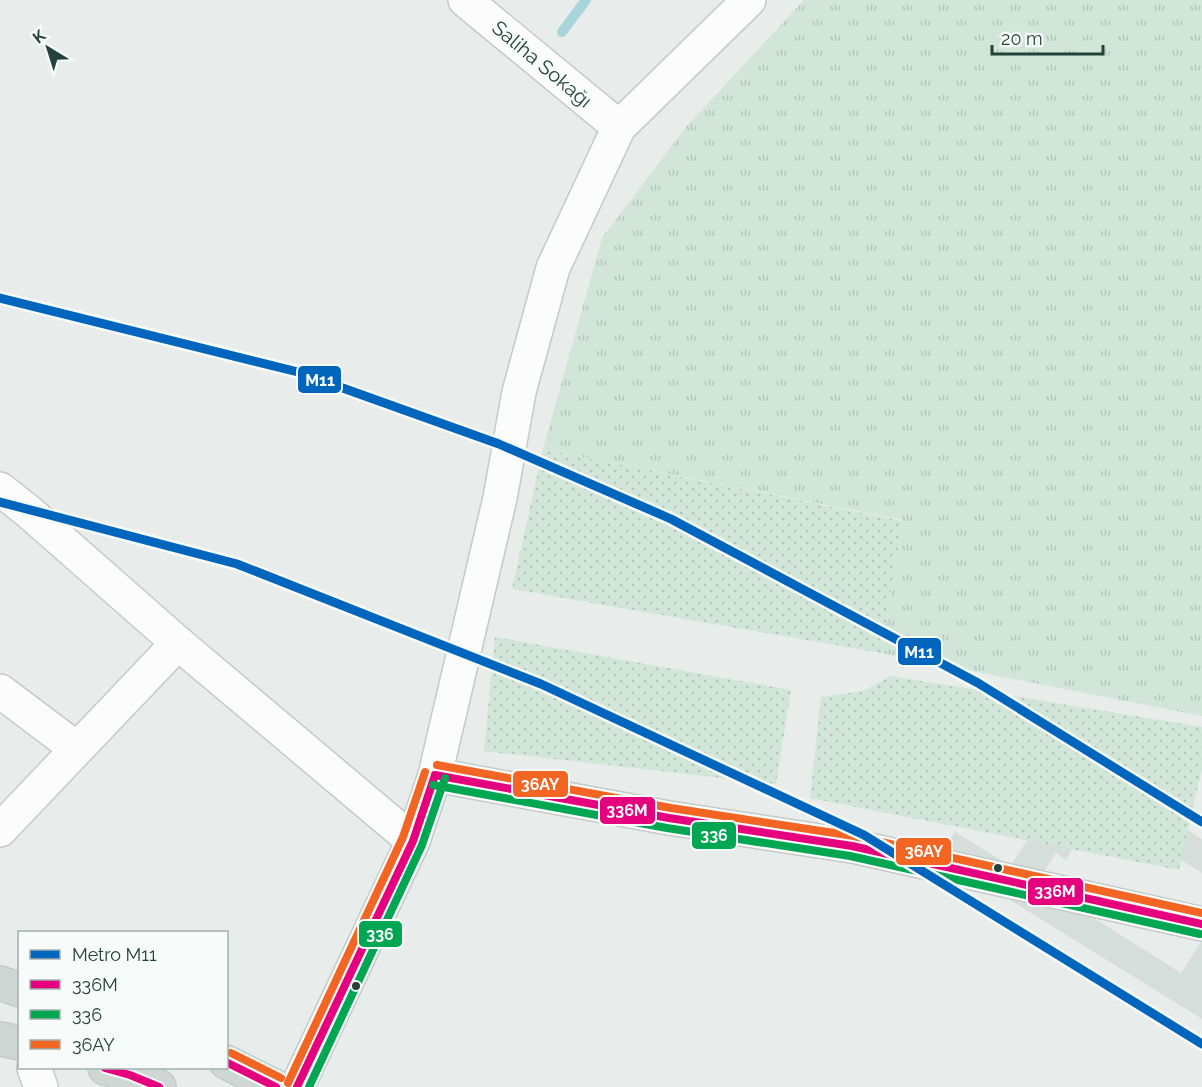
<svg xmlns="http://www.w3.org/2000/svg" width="1202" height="1087" font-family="Raleway,sans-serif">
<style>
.built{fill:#d6dedb}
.grass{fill:url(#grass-dots)}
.park{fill:url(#park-tufts)}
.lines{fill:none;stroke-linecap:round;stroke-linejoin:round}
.stream{stroke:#a9d4db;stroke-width:10}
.minor-casing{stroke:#c5cac8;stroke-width:36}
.tertiary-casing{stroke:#c5cac8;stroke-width:36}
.secondary-casing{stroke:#c3cbc8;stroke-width:36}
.primary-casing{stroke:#c3ccc9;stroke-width:36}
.minor{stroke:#fcfcfc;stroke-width:33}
.tertiary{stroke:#fcfcfc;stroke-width:33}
.secondary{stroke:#fcfcfc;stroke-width:33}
.primary{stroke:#cfd7d5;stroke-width:33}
.bus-1-casing{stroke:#f7fbf9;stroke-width:12}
.bus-2-casing{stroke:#f7fbf9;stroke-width:12}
.bus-3-casing{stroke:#f7fbf9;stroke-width:12}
.bus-1{stroke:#e5007d;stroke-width:8}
.bus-2{stroke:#00a651;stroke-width:8}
.bus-3{stroke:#f26522;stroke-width:8}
.metro-1-casing{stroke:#f7fbf9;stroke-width:14}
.metro-1{stroke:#0065bd;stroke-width:9}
.bus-dot{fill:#24423a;stroke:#f7fbf9;stroke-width:2}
.labels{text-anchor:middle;stroke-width:6;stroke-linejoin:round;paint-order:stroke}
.street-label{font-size:20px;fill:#24423a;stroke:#f7fbf9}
.line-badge{stroke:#f7fbf9;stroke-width:2}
.badge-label{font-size:16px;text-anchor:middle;font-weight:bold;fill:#fff}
</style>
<defs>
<pattern id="grass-dots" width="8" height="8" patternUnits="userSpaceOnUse" patternTransform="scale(1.5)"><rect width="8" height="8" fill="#d1e6d8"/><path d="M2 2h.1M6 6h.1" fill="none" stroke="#b3c6ba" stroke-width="1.8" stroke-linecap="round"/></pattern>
<pattern id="park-tufts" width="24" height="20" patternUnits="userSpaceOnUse" patternTransform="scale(1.5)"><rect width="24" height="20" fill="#d1e6d8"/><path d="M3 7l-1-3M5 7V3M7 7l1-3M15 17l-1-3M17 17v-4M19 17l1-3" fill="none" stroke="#b3c6ba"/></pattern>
</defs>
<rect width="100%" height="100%" fill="#e8edeb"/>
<path class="built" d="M 1022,728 L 1202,839 L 1202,873 L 1086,801 L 1081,835 L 1066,860 L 1056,853 L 1037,882 L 1181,973 L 1202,940 L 1202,1019 L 939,856 L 955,832 L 1011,866 L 1029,837 Z"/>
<g class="grass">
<path d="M 543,449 L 903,521 L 881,653 L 512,589 Z"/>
<path d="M 495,637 L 791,690 L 776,784 L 484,751 Z"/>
<path d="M 891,676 L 1202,727 L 1202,768 L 1179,870 L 810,798 L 821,697 L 863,691 Z"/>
</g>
<path class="park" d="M 804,0 L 1202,0 L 1202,716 L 881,653 L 903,520 L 543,449 L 602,238 L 685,128 Z"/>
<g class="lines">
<path class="stream" d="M 562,32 L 586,0"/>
<g class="minor-casing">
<g id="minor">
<path d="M 0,489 L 29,512 L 178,643 L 413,841"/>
<path d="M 0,691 L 77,749"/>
<path d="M 435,775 L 669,818 L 852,846 L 1202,924"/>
<path d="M 0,830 L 178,643"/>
<path d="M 34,1068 L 41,1087"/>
</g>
</g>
<g class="tertiary-casing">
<path id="tertiary" d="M 465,0 L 619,127"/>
</g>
<g class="secondary-casing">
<path id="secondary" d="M 297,1087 L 413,841 L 435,775 L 500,498 L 519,392 L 553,268 L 619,127 L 749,0"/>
</g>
<g class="primary-casing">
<g id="primary">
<path d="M 0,983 L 20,990"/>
<path d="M 0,1039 L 20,1043"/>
<path d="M 226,1062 L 276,1087"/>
<path d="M 105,1068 L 130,1075 L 159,1087"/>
</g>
</g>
<use href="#minor" class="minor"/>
<use href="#tertiary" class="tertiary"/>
<use href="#secondary" class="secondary"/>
<use href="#primary" class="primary"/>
<g class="bus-1-casing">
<g id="bus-1">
<path d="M 435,775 L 669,818 L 852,846 L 1202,924"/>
<path d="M 226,1062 L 276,1087"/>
<path d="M 105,1068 L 130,1075 L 159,1087"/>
<path d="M 297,1087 L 413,841 L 435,775"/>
</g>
</g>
<g class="bus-2-casing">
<g id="bus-2">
<path d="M 433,785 L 667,828 L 850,856 L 1200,934"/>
<path d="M 309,1087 L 422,845 L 445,778"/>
</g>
</g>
<g class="bus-3-casing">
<g id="bus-3">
<path d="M 437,765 L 671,808 L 854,836 L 1202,913"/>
<path d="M 231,1053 L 281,1078"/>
<path d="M 288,1083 L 403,837 L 425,772"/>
</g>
</g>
<use href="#bus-1" class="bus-1"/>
<use href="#bus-2" class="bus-2"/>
<use href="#bus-3" class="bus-3"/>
<g class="metro-1-casing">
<g id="metro-1">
<path d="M 0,298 L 298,372 L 499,444 L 671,519 L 978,683 L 1202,822"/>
<path d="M 0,502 L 237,564 L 541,684 L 864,835 L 1202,1044"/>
</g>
</g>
<use href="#metro-1" class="metro-1"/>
</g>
<g class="bus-dot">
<circle cx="998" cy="868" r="5"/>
<circle cx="356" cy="986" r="5"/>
</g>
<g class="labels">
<g class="street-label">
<text transform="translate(542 64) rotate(40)" y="7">Saliha Sokağı</text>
</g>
</g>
<g class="line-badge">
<rect x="297" y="365" width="45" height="29" rx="6" fill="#0065bd"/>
<rect x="897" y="637" width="45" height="29" rx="6" fill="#0065bd"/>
<rect x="512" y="770" width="57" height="28" rx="6" fill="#f26522"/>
<rect x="599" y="796" width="57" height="29" rx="6" fill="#e5007d"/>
<rect x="691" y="821" width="46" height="29" rx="6" fill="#00a651"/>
<rect x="895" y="837" width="57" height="29" rx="6" fill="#f26522"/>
<rect x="1027" y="877" width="57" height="29" rx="6" fill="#e5007d"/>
<rect x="358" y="920" width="45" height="28" rx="6" fill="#00a651"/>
</g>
<g class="badge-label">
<text x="320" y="386">M11</text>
<text x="919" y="658">M11</text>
<text x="540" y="790">36AY</text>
<text x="627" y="816">336M</text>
<text x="714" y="841">336</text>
<text x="924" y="857">36AY</text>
<text x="1055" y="897">336M</text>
<text x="380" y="940">336</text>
</g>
<rect x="18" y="931" width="210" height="138" fill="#f7fbf9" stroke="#a3b1ad" stroke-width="1.5"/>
<rect x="30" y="950" width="30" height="9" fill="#0065bd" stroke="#a3b1ad" stroke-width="1.5"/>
<text x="72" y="961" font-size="18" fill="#24423a">Metro M11</text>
<rect x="30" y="980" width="30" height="9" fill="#e5007d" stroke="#a3b1ad" stroke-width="1.5"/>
<text x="72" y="991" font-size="18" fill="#24423a">336M</text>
<rect x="30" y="1010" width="30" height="9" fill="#00a651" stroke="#a3b1ad" stroke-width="1.5"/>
<text x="72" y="1021" font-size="18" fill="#24423a">336</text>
<rect x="30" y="1040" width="30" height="9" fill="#f26522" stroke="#a3b1ad" stroke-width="1.5"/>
<text x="72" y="1051" font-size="18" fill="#24423a">36AY</text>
<g transform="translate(48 48) rotate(322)" stroke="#f7fbf9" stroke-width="4.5" paint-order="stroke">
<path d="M0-4.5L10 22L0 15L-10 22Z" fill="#24423a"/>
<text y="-9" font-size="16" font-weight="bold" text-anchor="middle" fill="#24423a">K</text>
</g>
<path d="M992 45v9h111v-9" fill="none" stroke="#24423a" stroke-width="3"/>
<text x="1001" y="45" font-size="18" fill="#24423a" stroke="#f7fbf9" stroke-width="4.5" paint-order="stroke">20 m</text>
</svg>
